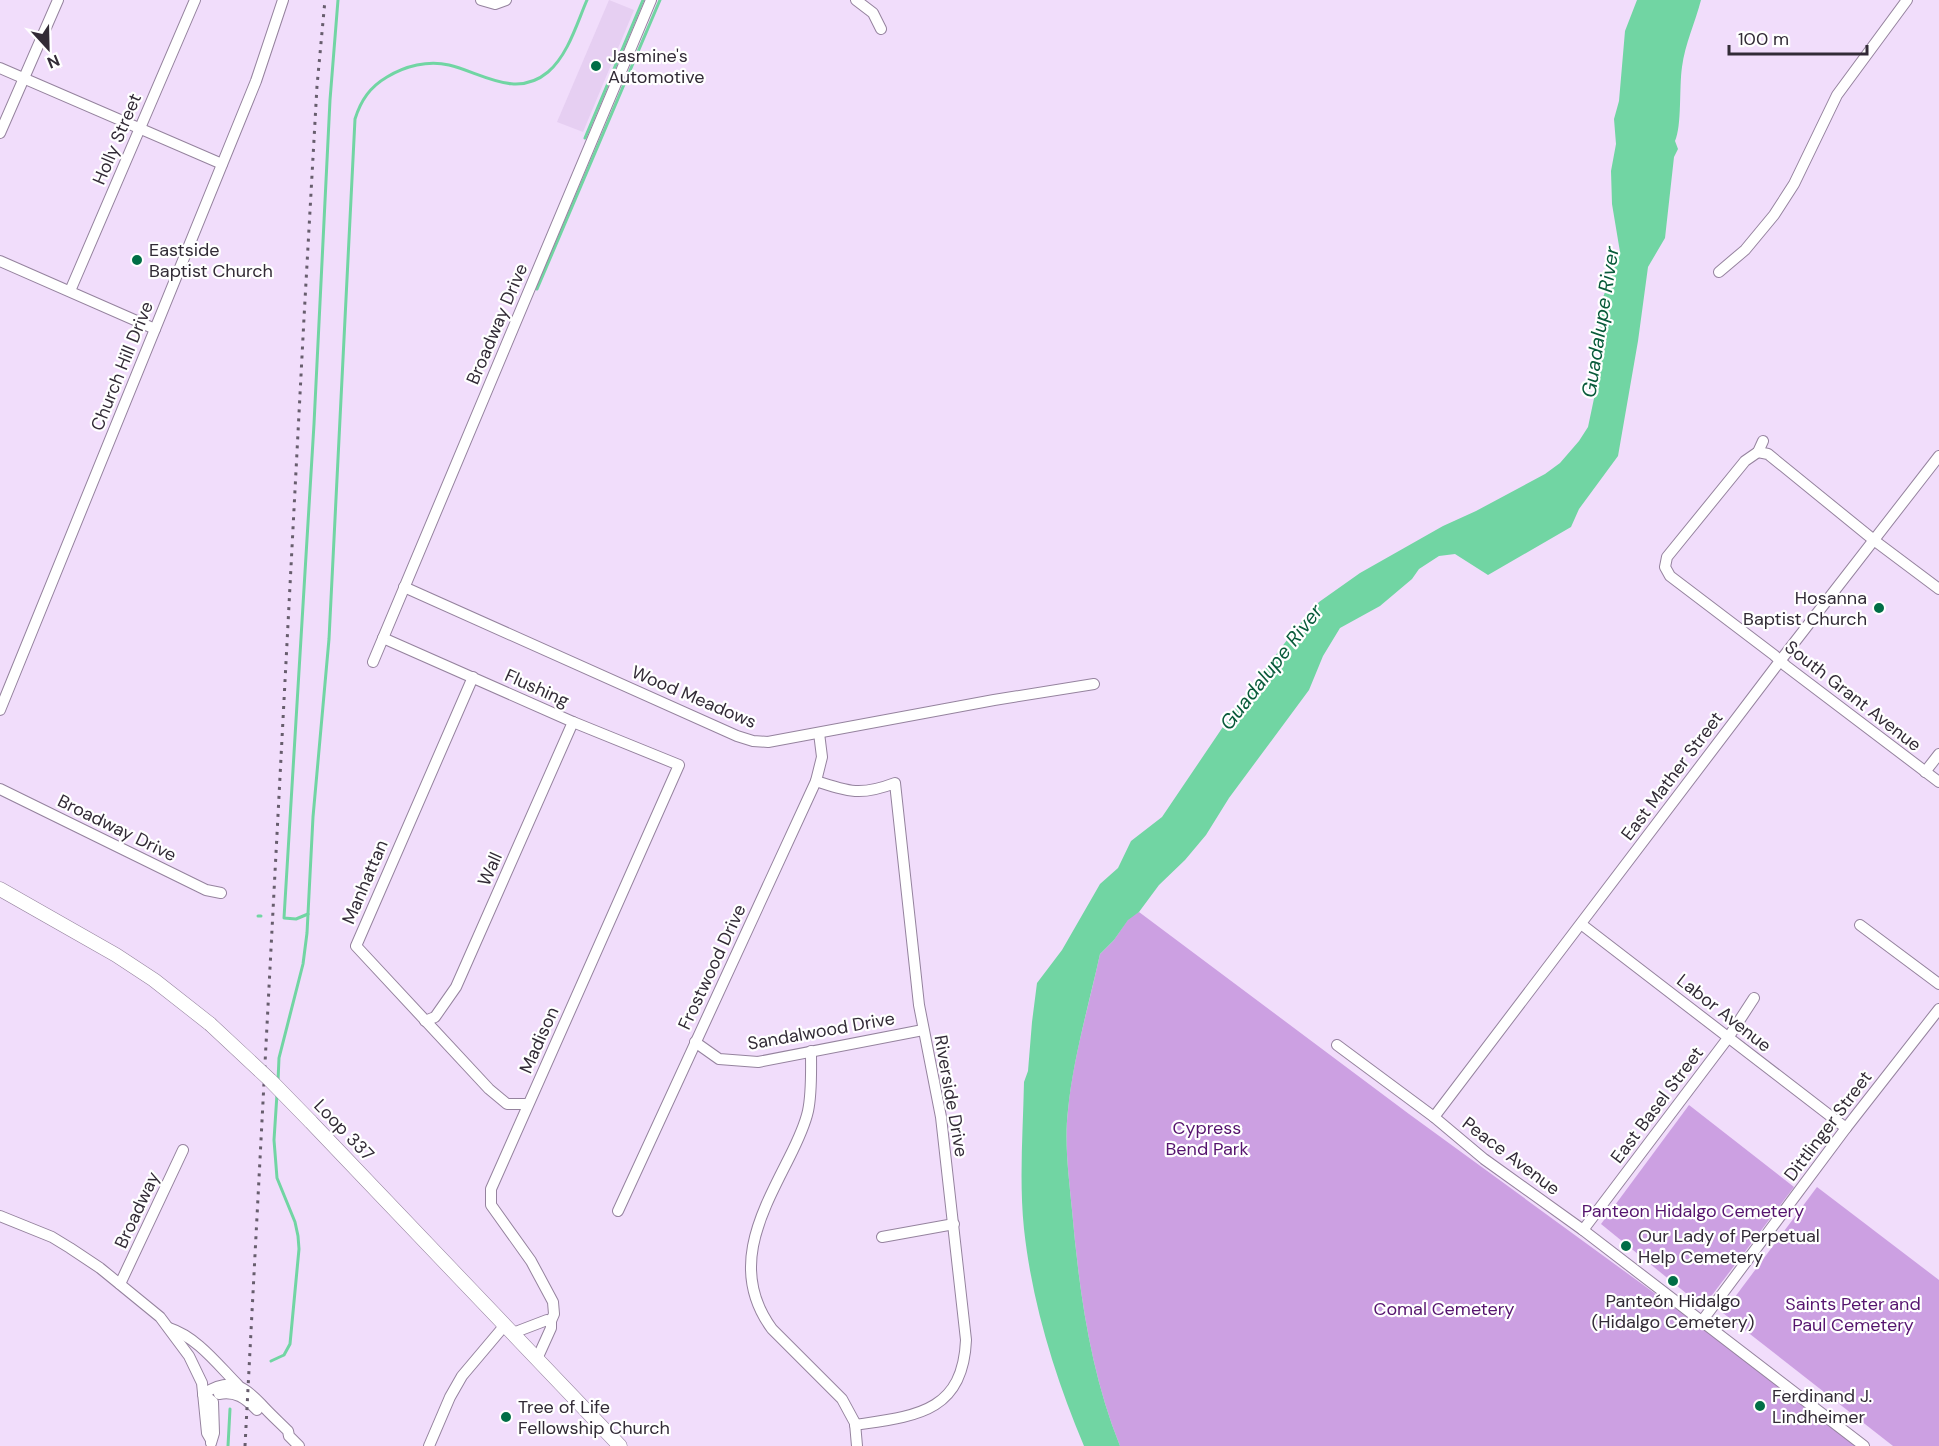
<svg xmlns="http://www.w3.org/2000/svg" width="1939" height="1446" font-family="'DM Sans',sans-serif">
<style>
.built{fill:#e6cff2}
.green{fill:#cca0e2}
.water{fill:#71d5a3}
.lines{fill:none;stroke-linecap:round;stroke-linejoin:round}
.stream{stroke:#71d5a3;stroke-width:3}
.minor-casing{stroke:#95839e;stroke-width:12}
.major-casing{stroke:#95839e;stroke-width:15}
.minor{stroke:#fff;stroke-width:10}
.major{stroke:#fff;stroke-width:14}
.rail{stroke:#675d6d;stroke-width:3;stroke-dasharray:3 6;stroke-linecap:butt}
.major-bridge-casing{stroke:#95839e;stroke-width:15;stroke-linecap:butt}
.major-bridge{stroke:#fff;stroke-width:14}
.poi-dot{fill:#006e46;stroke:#fff;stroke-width:2}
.labels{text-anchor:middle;stroke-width:4.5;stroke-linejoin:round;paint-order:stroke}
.poi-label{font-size:18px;fill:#322b36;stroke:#fff;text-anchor:start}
.street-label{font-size:18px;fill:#322b36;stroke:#fff}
.park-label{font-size:18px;fill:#55136e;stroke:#fff}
.water-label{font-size:20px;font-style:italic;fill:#085a3a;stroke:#fff}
</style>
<rect width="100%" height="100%" fill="#f1ddfb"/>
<path class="built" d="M 609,0 L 634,10 L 583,132 L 557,122 Z"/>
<g class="green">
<path d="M 1139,912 L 1409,1114 L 1864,1446 L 1120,1446 C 1090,1371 1079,1290 1072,1210 C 1069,1177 1064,1143 1068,1110 C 1073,1058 1089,1005 1100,954 L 1114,940 L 1129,918 Z"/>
<path d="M 1689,1105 L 1794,1187 L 1703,1307 L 1601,1224 Z"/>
<path d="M 1817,1187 L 1939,1280 L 1939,1446 L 1893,1446 L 1723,1313 Z"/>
</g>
<path class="water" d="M 1637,0 L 1701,0 C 1695,23 1685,44 1682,67 C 1679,87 1682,126 1675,141 L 1678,149 L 1674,157 L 1665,238 L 1648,267 L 1638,341 L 1618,456 L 1579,509 L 1571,527 L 1488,575 L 1455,554 L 1439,556 L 1419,569 L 1412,579 L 1380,606 L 1340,628 L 1323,656 L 1309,690 L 1229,798 L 1206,835 L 1185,860 L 1159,885 L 1139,912 L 1128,920 L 1114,940 L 1100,954 C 1089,1004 1073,1059 1068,1110 C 1064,1143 1069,1177 1072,1210 C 1079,1290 1090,1371 1120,1446 L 1084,1446 C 1055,1377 1032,1303 1024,1229 C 1019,1181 1023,1131 1024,1082 L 1028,1071 L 1032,1022 L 1037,983 L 1062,950 L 1100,884 L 1118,868 L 1131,841 L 1162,817 L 1233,712 L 1296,628 L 1319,602 L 1360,573 L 1443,526 L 1476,511 L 1545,474 L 1560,463 L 1579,441 L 1588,427 L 1600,370 L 1601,357 L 1599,335 L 1602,300 L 1620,252 L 1612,204 L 1611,171 L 1616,144 L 1614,119 L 1619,101 L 1625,31 Z"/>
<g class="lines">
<g class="stream">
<path d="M 585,138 L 643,0"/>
<path d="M 537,289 L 660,0"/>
<path d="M 308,914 L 296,919 L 284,918 L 314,424 L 330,100 L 338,0"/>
<path d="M 258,916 L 261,916"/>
<path d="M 278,1081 L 279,1058 L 303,964 L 307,933 L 313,817 L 329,639 L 355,119 C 361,100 370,87 387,77 C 405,66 428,60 449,65 C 482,73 516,99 548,72 C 568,55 577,23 587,0"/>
<path d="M 271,1361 L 284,1355 L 290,1344 L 299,1249 L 298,1236 L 295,1222 L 277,1178 L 274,1140 L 277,1094"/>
<path d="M 228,1446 L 230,1409"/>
</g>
<g class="minor-casing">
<g id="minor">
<path d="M 481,0 L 495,4 L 506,0"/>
<path d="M 856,0 L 873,13 L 881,29"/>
<path d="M 0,68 L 222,164"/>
<path d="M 0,133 L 58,0"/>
<path d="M 0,261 L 155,329"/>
<path d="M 1719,272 L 1745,250 L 1774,215 L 1794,184 L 1837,95 L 1907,0"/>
<path d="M 70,291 L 195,0"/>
<path d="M 1763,441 L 1758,452 L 1745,461 L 1667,557 L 1665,567 L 1670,576 L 1774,655 L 1786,666 L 1939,782"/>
<path d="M 1758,452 L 1768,454 L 1875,541 L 1939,589"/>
<path d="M 404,587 L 737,736 L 753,741 L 768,742 L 994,700 L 1094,684"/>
<path d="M 383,638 L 573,722 L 679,765 L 491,1189 L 491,1205 L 531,1261 L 553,1302 L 554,1314 L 551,1321 L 551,1328 L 537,1359"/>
<path d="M 373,662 L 651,0"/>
<path d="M 473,677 L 356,946 L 489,1089 L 507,1104 L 528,1104"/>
<path d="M 0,710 L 256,81 L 283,0"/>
<path d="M 1925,772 L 1939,754"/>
<path d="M 816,781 C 849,792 861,796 895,783 L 919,1005 L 941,1117 L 966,1340 C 963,1413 915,1416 855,1425"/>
<path d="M 0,789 L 206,890 L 221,893"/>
<path d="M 1581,924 L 1846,1128"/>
<path d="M 1860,925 L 1939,984"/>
<path d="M 425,1021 L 435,1017 L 456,987 L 573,722"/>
<path d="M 695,1042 L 719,1059 L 758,1062 L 923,1030"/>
<path d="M 1337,1045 L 1434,1117 L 1484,1159 L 1583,1230 L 1864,1446"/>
<path d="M 811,1051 C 811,1071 812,1092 808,1111 C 804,1129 795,1146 787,1162 C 759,1217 730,1272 772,1329 L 842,1399 L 855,1423 L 857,1446"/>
<path d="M 1434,1117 L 1780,661 L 1939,456"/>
<path d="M 618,1211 L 816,781 L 822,757 L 819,733"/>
<path d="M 0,1216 L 52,1237 L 70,1248 L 100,1268 L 160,1317 L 189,1356 L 202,1383 L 207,1433 L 211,1440"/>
<path d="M 1583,1230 L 1728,1038 L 1754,998"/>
<path d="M 882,1237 L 954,1224"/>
<path d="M 120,1284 L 183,1150"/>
<path d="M 1702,1321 L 1846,1128 L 1939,1009"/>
<path d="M 169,1328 C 197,1337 218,1365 238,1385"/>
<path d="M 513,1333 L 547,1320 L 551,1321"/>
<path d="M 203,1394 C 230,1377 241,1384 261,1404 C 269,1413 279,1422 288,1431 L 289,1436 L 299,1446"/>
<path d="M 203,1394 L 213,1402 L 214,1433 L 211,1443"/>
<path d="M 219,1394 C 236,1391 245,1398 257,1410"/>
<path d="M 429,1446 L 450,1397 L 462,1376 L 505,1325"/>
</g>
</g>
<g class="major-casing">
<g id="major">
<path d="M 0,889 L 116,955 L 154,980 L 210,1024"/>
<path d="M 310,1121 L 620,1446"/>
</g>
</g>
<use href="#minor" class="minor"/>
<use href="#major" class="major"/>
<path class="rail" d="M 245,1446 L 304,318 L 317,86 L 325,0"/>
<g class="major-bridge-casing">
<path id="major-bridge" d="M 210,1024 L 270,1080 L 310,1121"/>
</g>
<use href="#major-bridge" class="major-bridge"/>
</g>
<g class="poi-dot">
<circle cx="596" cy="66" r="6"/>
<circle cx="137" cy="260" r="6"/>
<circle cx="1879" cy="608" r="6"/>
<circle cx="1626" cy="1246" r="6"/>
<circle cx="1673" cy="1281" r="6"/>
<circle cx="1760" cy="1406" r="6"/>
<circle cx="506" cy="1417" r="6"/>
</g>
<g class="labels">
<g class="poi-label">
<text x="608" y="62">Jasmine's<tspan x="608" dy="21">Automotive</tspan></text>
<text x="149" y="256">Eastside<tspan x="149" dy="21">Baptist Church</tspan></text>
<text x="1867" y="604" text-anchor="end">Hosanna<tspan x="1867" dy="21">Baptist Church</tspan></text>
<text x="1638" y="1242">Our Lady of Perpetual<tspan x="1638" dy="21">Help Cemetery</tspan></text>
<text x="1673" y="1307" text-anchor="middle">Panteón Hidalgo<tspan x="1673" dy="21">(Hidalgo Cemetery)</tspan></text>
<text x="1772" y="1402">Ferdinand J.<tspan x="1772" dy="21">Lindheimer</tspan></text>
<text x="518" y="1413">Tree of Life<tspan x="518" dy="21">Fellowship Church</tspan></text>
</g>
<g class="street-label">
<text transform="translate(117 139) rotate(-67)" y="6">Holly Street</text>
<text transform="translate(497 324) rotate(-67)" y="6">Broadway Drive</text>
<text transform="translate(122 366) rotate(-68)" y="6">Church Hill Drive</text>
<text transform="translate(537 688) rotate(24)" y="6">Flushing</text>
<text transform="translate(1853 696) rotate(38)" y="6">South Grant Avenue</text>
<text transform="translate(694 697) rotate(23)" y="6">Wood Meadows</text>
<text transform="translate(1672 776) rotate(-53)" y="6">East Mather Street</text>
<text transform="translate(117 828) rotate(26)" y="6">Broadway Drive</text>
<text transform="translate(490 869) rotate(-66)" y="6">Wall</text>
<text transform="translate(365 882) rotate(-67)" y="6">Manhattan</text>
<text transform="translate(712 967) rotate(-65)" y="6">Frostwood Drive</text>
<text transform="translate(1724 1013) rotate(38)" y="6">Labor Avenue</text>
<text transform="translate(821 1031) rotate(-10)" y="6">Sandalwood Drive</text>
<text transform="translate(539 1040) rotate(-66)" y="6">Madison</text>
<text transform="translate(951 1096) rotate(80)" y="6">Riverside Drive</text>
<text transform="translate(1657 1105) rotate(-53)" y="6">East Basel Street</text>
<text transform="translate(1828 1126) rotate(-53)" y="6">Dittlinger Street</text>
<text transform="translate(344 1130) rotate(46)" y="6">Loop 337</text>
<text transform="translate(1511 1156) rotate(37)" y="6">Peace Avenue</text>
<text transform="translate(137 1210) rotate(-65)" y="6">Broadway</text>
</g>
<g class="park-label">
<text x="1207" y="1134">Cypress<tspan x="1207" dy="21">Bend Park</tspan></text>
<text x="1693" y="1217">Panteon Hidalgo Cemetery</text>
<text x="1853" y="1310">Saints Peter and<tspan x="1853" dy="21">Paul Cemetery</tspan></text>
<text x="1444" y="1315">Comal Cemetery</text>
</g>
<g class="water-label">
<text transform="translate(1600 322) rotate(-81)" y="7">Guadalupe River</text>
<text transform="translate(1271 667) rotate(-52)" y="7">Guadalupe River</text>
</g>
</g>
<g transform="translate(48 48) rotate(158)" stroke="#ffffff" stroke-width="4.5" paint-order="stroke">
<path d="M0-4.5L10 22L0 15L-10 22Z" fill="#322b36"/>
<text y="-9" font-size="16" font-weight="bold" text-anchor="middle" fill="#322b36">N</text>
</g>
<path d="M1729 45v9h138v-9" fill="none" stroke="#322b36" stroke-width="3"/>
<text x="1738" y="45" font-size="18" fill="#322b36" stroke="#ffffff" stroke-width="4.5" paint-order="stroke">100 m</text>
</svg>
